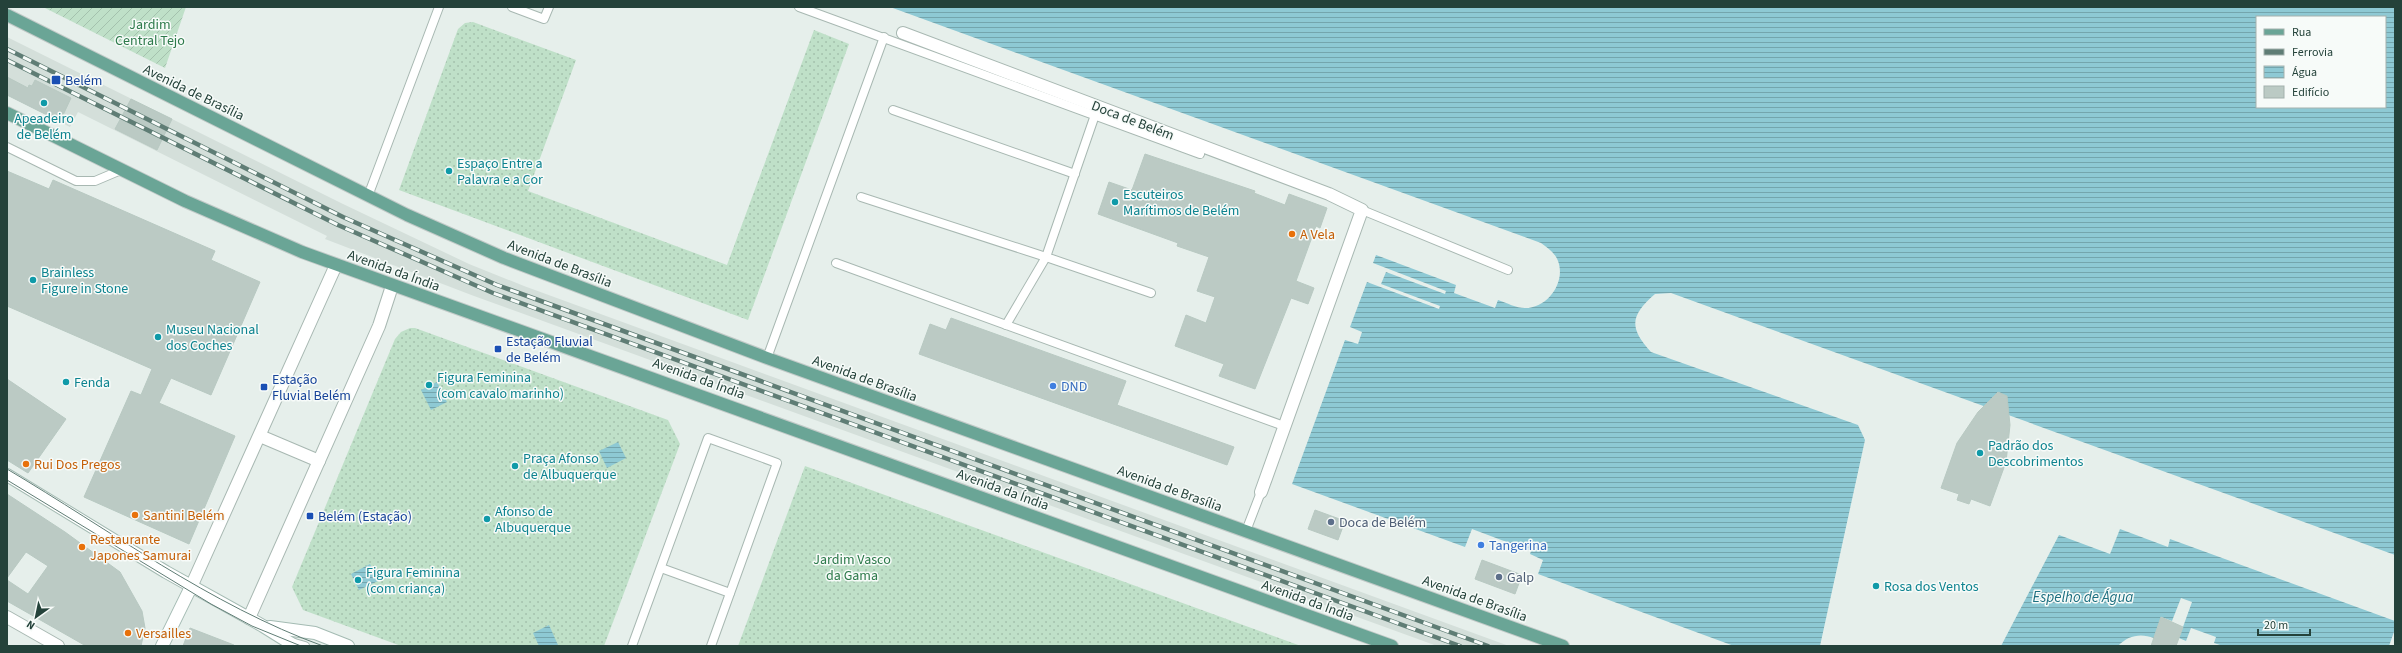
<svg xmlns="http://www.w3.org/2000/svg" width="2402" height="653" font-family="'Source Sans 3',sans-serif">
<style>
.built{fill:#d4dfda}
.grass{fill:url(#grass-dots)}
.garden{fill:url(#garden-furrows)}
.water{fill:url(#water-rules);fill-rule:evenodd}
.building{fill:#bbcac4;stroke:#b8c9c2}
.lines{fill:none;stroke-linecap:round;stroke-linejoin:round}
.lane-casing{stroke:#a8b8b2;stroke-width:10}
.street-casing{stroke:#a8b8b2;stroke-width:14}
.secondary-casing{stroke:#a4bbb3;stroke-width:14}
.primary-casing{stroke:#c2cac8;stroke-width:14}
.lane{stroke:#fff;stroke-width:8}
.street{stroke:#fff;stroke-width:12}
.secondary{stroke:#fff;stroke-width:12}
.primary{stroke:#6aa596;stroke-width:12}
.tram{stroke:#5f7d75;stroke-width:1}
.rail-casing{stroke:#5f7d75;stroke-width:4.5}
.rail{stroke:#f7fbf9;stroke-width:3;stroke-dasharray:9;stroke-linecap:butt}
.transit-dot{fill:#1a4fb4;stroke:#f7fbf9;stroke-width:1.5}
.culture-dot{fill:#0f9aa8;stroke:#f7fbf9;stroke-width:1.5}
.food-dot{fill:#e8710a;stroke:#f7fbf9;stroke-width:1.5}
.shop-dot{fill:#3f7fe0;stroke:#f7fbf9;stroke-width:1.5}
.service-dot{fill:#5c6f8a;stroke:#f7fbf9;stroke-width:1.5}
.labels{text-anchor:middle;stroke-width:3;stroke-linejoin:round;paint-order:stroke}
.park-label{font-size:14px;fill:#2d7a4b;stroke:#f7fbf9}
.transit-label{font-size:14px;fill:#164399;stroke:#f7fbf9;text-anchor:start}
.street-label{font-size:14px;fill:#24423a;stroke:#f7fbf9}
.culture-label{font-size:14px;fill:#0d838f;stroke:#f7fbf9;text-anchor:start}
.food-label{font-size:14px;fill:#c56008;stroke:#f7fbf9;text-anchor:start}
.shop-label{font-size:14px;fill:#366cbe;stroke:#f7fbf9;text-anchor:start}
.service-label{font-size:14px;fill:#4e5e75;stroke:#f7fbf9;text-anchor:start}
.water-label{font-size:15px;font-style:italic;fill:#1c6f80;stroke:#f7fbf9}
</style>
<defs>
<pattern id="grass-dots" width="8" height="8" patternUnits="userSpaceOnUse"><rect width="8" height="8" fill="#bfe0c8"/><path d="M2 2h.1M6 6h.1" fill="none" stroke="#a4c1ad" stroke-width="1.8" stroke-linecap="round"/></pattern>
<pattern id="garden-furrows" width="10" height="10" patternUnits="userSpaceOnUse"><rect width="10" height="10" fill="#bfe0c8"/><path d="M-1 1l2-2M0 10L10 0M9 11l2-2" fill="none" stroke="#a4c1ad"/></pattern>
<pattern id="water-rules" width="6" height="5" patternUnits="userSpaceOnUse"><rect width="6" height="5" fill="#8ec9d4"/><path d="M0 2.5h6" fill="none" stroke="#74a5ad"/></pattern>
</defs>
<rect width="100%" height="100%" fill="#e6efeb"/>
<path class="built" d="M 7,37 L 343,204 L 469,264 L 524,286 L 1509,646 L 1437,646 L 474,296 L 325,239 L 327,236 L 78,112 L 70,127 L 7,95 Z"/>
<g class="grass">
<path d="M 473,22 L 576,60 L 528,191 L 727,265 L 814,30 L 849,44 L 748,320 L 399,190 L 458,29 L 465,23 Z"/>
<path d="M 410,328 L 415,328 L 668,420 L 680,444 L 604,646 L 401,646 L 303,610 L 292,587 L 395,339 L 401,332 Z"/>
<path d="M 805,466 L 1301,646 L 738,646 Z"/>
</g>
<path class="garden" d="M 43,7 L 186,7 L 165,68 Z"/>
<g class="water">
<path d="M 890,7 L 2395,7 L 2395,555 L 1671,293 L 1655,294 C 1631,315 1628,327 1651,352 L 1858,425 L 1865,440 L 1820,646 L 1734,646 L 1538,574 L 1543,560 L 1530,554 L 1531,551 L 1472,529 L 1465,547 L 1292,484 L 1345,340 L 1358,344 L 1362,332 L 1350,327 L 1367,282 L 1439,309 L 1440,306 L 1381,284 L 1386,272 L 1445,294 L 1446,291 L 1373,263 L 1376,255 L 1456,285 L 1454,293 L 1495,308 L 1498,300 C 1507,303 1516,308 1525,308 C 1548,308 1566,282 1558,261 C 1555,253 1548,248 1541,243 ZM 2257,17 L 2385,17 L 2385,107 L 2257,107 Z"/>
<path d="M 437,382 L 447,402 L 431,410 L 421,390 Z"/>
<path d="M 618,442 L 626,458 L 607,468 L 599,451 Z"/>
<path d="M 2120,529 L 2168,547 L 2170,539 L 2395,621 L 2395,629 L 2389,646 L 2223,646 L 2214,643 L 2216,637 L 2191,628 L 2186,641 L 2179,638 L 2192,602 L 2181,598 L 2172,621 L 2161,617 L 2154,638 C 2141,633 2128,635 2118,646 L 2001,646 L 2059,535 L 2110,554 Z"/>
<path d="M 370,564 L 378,581 L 359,590 L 351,574 Z"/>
<path d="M 549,625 L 558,645 L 539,646 L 533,633 Z"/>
</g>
<g class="building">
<path d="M 7,77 L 28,88 L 29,85 L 32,86 L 35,80 L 71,98 L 63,115 L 58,113 L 55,119 L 7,95 Z"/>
<path d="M 131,99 L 172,119 L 157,150 L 115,129 Z"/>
<path d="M 1145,154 L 1255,191 L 1254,193 L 1285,205 L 1289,194 L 1327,208 L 1320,228 L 1316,226 L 1296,281 L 1314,288 L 1308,304 L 1291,298 L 1255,389 L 1219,376 L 1224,364 L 1175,346 L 1186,315 L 1206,323 L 1215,297 L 1197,291 L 1209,257 L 1177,246 L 1178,243 L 1098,214 L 1109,182 L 1132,190 Z"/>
<path d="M 7,171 L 49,189 L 53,180 L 215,251 L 211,260 L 260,282 L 211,395 L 171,378 L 159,403 L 235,436 L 189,544 L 84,497 L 131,391 L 141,395 L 152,369 L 7,306 Z"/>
<path d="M 951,318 L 1126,381 L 1117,405 L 1234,447 L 1227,465 L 919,354 L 930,324 L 946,330 Z"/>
<path d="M 7,379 L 66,419 L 28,473 L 7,460 Z"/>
<path d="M 1998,392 L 2007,396 L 2010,425 L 2006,462 L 1990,506 L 1971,499 L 1969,504 L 1957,500 L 1959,494 L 1941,488 L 1957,443 L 1978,412 Z"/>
<path d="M 7,494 L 65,532 L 120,572 L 142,611 L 145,628 L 141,646 L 86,646 L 7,601 L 7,580 L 28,594 L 48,566 L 26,552 L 7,578 Z"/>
<path d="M 1315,510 L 1345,521 L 1338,540 L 1308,529 Z"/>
<path d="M 1482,560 L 1522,575 L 1515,594 L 1475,579 Z"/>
<path d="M 2161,617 L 2183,627 L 2176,646 L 2151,646 Z"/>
<path d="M 190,628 L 234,645 L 234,646 L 183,646 Z"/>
</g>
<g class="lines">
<g class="lane-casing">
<g id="lane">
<path d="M 512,7 L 544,19 L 549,7"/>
<path d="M 799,7 L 1200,154"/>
<path d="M 893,110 L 1075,174"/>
<path d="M 1095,115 L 1046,257 L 1151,293"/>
<path d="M 7,147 L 76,181 L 95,181 L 121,170"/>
<path d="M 368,196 L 439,7"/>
<path d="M 861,197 L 1046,257 L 1006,325"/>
<path d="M 1362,210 L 1508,270"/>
<path d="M 836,263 L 1284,426"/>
<path d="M 767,358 L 884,37"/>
<path d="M 1246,531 L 1261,492"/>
<path d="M 661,568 L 730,593"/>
<path d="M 291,642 L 305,646"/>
<path d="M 632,646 L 708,438 L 777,463 L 711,646"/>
</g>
</g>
<g class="street-casing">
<g id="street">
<path d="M 903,33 L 1329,194 L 1362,210 L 1261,492"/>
<path d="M 260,436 L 319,461"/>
<path d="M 191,587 L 336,265"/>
<path d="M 7,617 L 58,646"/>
<path d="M 249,618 L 379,326 L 392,286"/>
</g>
</g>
<g class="secondary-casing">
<g id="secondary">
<path d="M 7,475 L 166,572 L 263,626 L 295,646"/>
<path d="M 270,627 L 315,633 L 348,646"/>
<path d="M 162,646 L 191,587"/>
</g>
</g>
<g class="primary-casing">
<g id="primary">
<path d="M 7,15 L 407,215 L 504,258 L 767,358 L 1563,646"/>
<path d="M 7,113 L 185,201 L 302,252 L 1392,646"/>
</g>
</g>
<use href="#lane" class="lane"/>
<use href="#street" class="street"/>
<use href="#secondary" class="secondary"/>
<use href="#primary" class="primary"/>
<g class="tram">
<path d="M 7,469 C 110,530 210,605 323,646"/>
<path d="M 7,480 L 211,604 L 252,626 L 301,646"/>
</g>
<g class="rail-casing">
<g id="rail">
<path d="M 7,49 L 343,217 L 497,285 L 1488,646"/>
<path d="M 7,60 L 338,225 L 493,293 L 1460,646"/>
</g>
</g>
<use href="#rail" class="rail"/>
</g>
<g class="transit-dot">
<rect x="51" y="75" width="10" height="10" rx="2"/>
<rect x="494" y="345" width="8" height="8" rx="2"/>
<rect x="260" y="383" width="8" height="8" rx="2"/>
<rect x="306" y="512" width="8" height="8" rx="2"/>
</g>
<g class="culture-dot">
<circle cx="44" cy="103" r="4"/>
<circle cx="449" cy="171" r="4"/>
<circle cx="1115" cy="202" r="4"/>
<circle cx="33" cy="280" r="4"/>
<circle cx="158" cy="337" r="4"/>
<circle cx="66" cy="382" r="4"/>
<circle cx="429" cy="385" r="4"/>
<circle cx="1980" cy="453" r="4"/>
<circle cx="515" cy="466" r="4"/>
<circle cx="487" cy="519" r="4"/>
<circle cx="358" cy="580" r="4"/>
<circle cx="1876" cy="586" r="4"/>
</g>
<g class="food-dot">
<circle cx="1292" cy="234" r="4"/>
<circle cx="26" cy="464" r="4"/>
<circle cx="135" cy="515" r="4"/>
<circle cx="82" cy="547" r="4"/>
<circle cx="128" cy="633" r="4"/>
</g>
<g class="shop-dot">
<circle cx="1053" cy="386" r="4"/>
<circle cx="1481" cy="545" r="4"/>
</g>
<g class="service-dot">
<circle cx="1331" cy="522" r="4"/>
<circle cx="1499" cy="577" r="4"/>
</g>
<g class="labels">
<g class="park-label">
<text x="150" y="29">Jardim<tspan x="150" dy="16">Central Tejo</tspan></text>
<text x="852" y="564">Jardim Vasco<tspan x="852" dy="16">da Gama</tspan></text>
</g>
<g class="transit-label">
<text x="65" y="85">Belém</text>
<text x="506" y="346">Estação Fluvial<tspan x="506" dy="16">de Belém</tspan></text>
<text x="272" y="384">Estação<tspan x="272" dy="16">Fluvial Belém</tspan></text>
<text x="318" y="521">Belém (Estação)</text>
</g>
<g class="street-label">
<text transform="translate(194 92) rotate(26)" y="5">Avenida de Brasília</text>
<text transform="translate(1133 120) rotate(21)" y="5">Doca de Belém</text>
<text transform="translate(560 263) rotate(21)" y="5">Avenida de Brasília</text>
<text transform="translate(394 270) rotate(20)" y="5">Avenida da Índia</text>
<text transform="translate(699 378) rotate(20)" y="5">Avenida da Índia</text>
<text transform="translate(865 378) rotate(20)" y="5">Avenida de Brasília</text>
<text transform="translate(1170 488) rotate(20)" y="5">Avenida de Brasília</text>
<text transform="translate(1003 489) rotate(20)" y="5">Avenida da Índia</text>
<text transform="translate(1475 598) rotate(20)" y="5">Avenida de Brasília</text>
<text transform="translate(1308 600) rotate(20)" y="5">Avenida da Índia</text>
</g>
<g class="culture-label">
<text x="44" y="123" text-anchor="middle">Apeadeiro<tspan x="44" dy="16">de Belém</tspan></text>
<text x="457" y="168">Espaço Entre a<tspan x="457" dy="16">Palavra e a Cor</tspan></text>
<text x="1123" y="199">Escuteiros<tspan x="1123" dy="16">Marítimos de Belém</tspan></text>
<text x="41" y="277">Brainless<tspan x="41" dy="16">Figure in Stone</tspan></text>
<text x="166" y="334">Museu Nacional<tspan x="166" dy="16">dos Coches</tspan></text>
<text x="437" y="382">Figura Feminina<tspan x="437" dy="16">(com cavalo marinho)</tspan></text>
<text x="74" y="387">Fenda</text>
<text x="1988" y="450">Padrão dos<tspan x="1988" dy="16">Descobrimentos</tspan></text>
<text x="523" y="463">Praça Afonso<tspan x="523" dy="16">de Albuquerque</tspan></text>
<text x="495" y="516">Afonso de<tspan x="495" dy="16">Albuquerque</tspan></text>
<text x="366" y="577">Figura Feminina<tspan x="366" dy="16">(com criança)</tspan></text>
<text x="1884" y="591">Rosa dos Ventos</text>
</g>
<g class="food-label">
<text x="1300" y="239">A Vela</text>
<text x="34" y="469">Rui Dos Pregos</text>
<text x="143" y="520">Santini Belém</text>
<text x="90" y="544">Restaurante<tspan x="90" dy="16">Japones Samurai</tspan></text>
<text x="136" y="638">Versailles</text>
</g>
<g class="shop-label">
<text x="1061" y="391">DND</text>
<text x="1489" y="550">Tangerina</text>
</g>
<g class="service-label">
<text x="1339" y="527">Doca de Belém</text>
<text x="1507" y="582">Galp</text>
</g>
<g class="water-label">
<text x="2083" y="602">Espelho de Água</text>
</g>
</g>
<rect width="2402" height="653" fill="none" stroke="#24423a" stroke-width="16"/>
<rect x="2256" y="16" width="130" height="92" fill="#f7fbf9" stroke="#a3b1ad"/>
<rect x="2264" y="29" width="20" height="6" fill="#6aa596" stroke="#a3b1ad"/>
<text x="2292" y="36" font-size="12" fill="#24423a">Rua</text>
<rect x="2264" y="49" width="20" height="6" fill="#5f7d75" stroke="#a3b1ad"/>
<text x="2292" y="56" font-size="12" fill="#24423a">Ferrovia</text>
<rect x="2264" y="66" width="20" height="12" fill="url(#water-rules)" stroke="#a3b1ad"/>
<text x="2292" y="76" font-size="12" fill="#24423a">Água</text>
<rect x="2264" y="86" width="20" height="12" fill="#bbcac4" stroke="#a3b1ad"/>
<text x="2292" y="96" font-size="12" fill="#24423a">Edifício</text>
<g transform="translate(36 617) rotate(213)" stroke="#f7fbf9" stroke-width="3" paint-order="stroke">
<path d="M0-3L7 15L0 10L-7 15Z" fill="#24423a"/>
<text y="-6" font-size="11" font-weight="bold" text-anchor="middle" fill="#24423a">N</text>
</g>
<path d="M2258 629v6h52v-6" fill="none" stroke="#24423a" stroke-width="2"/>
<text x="2264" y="629" font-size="12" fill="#24423a" stroke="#f7fbf9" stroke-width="3" paint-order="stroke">20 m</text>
</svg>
